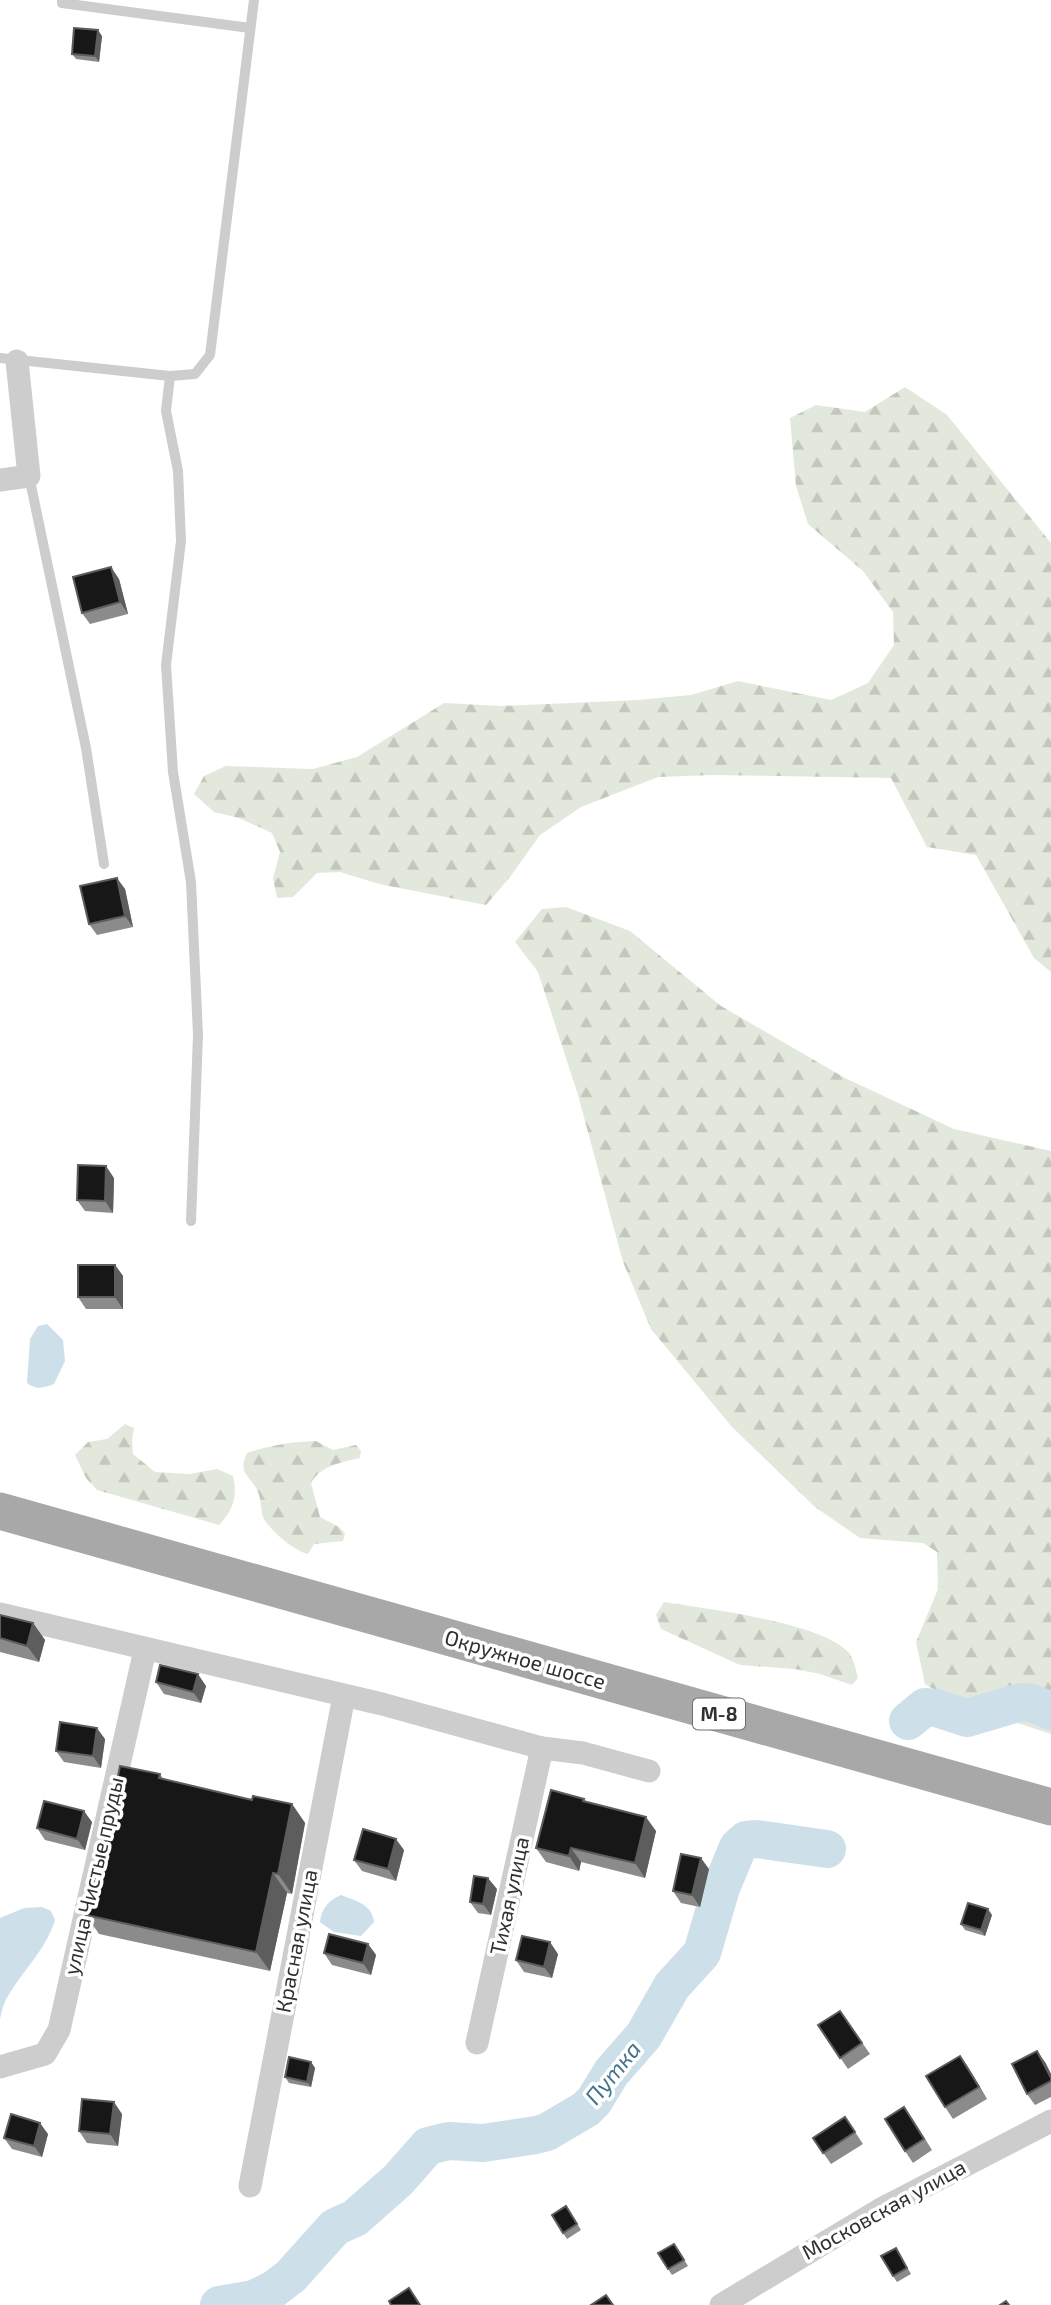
<svg xmlns="http://www.w3.org/2000/svg" width="1051" height="2305" font-family="'Exo 2',sans-serif">
<style>
.forest{fill:url(#forest-firs)}
.water{fill:#cde0ea}
.lines{fill:none;stroke-linecap:round;stroke-linejoin:round}
.river{stroke:#cde0ea;stroke-width:38}
.lane{stroke:#cdcdcd;stroke-width:10}
.street{stroke:#cdcdcd;stroke-width:23}
.primary{stroke:#a8a8a8;stroke-width:37}
.wall{fill:#8b8b8b}
.shaded-wall{fill:#5d5d5d}
.building{fill:#171717;stroke:#5d5d5d;stroke-width:2}
.labels{text-anchor:middle;stroke-width:7;stroke-linejoin:round;paint-order:stroke}
.shield{fill:#fff;stroke:#6e6e6e;stroke-width:2}
.shield-label{font-size:19px;font-weight:bold;fill:#303030}
.street-label{font-size:21px;fill:#303030;stroke:#fff}
.water-label{font-size:23px;font-style:italic;fill:#43748c;stroke:#fff}
</style>
<defs>
<pattern id="forest-firs" width="22" height="20" patternUnits="userSpaceOnUse" patternTransform="scale(1.75)"><rect width="22" height="20" fill="#e3e8dc"/><path d="M5 1l3.5 6h-7zM16 11l3.5 6h-7z" fill="#c3c7bd"/></pattern>
</defs>
<rect width="100%" height="100%" fill="#fff"/>
<g class="forest">
<path d="M 905,387 L 947,415 L 1051,543 L 1051,972 L 1034,958 L 976,855 L 927,847 L 891,778 L 712,775 L 658,777 L 581,807 L 540,835 L 510,877 L 486,905 L 379,884 L 340,872 L 317,873 L 293,897 L 277,898 L 273,878 L 280,852 L 272,833 L 239,818 L 214,812 L 194,794 L 204,776 L 226,766 L 313,769 L 357,757 L 444,703 L 501,706 L 638,700 L 691,695 L 738,681 L 831,700 L 868,683 L 894,645 L 893,612 L 863,571 L 808,524 L 796,486 L 790,418 L 816,405 L 865,412 Z"/>
<path d="M 566,907 L 630,931 L 721,1006 L 845,1078 L 954,1129 L 1051,1151 L 1051,1734 L 956,1703 L 925,1684 L 916,1642 L 938,1589 L 937,1552 L 923,1543 L 860,1538 L 815,1507 L 732,1427 L 651,1329 L 623,1262 L 578,1095 L 538,972 L 515,942 L 542,909 Z"/>
<path d="M 125,1424 L 134,1428 L 132,1440 L 133,1454 L 155,1472 L 190,1474 L 217,1469 L 233,1476 C 238,1496 233,1511 219,1525 L 97,1490 L 86,1478 L 75,1455 L 88,1442 L 107,1439 Z"/>
<path d="M 316,1441 L 333,1450 L 356,1445 L 361,1451 L 360,1458 C 342,1462 320,1466 311,1483 L 320,1517 L 339,1527 L 345,1533 L 343,1541 L 314,1544 L 308,1554 C 294,1551 272,1532 264,1519 C 260,1512 262,1501 258,1492 C 250,1474 237,1475 247,1453 C 271,1445 291,1442 316,1441 Z"/>
<path d="M 664,1602 C 706,1609 822,1622 849,1653 C 854,1659 856,1671 858,1678 L 852,1685 L 820,1674 L 795,1669 L 740,1665 L 661,1629 L 656,1615 Z"/>
</g>
<g class="water">
<path d="M 47,1324 L 63,1340 L 65,1361 L 54,1384 C 44,1388 36,1390 27,1383 L 30,1339 L 38,1326 Z"/>
<path d="M 341,1895 C 356,1901 372,1904 374,1922 L 361,1936 L 334,1932 L 320,1922 C 321,1909 329,1900 341,1895 Z"/>
<path d="M 42,1907 L 51,1911 L 55,1920 C 46,1950 22,1971 7,1998 C 3,2004 2,2012 0,2019 L 0,1918 L 24,1908 Z"/>
</g>
<g class="lines">
<g class="river">
<path d="M 908,1721 L 925,1707 L 936,1708 L 967,1718 L 1021,1702 L 1032,1703 L 1051,1711"/>
<path d="M 219,2305 L 254,2299 L 274,2289 L 291,2276 L 335,2227 L 355,2218 L 398,2180 L 428,2146 L 449,2141 L 483,2143 L 536,2135 L 547,2132 L 586,2109 L 594,2101 L 611,2073 L 644,2035 L 672,1986 L 702,1953 L 721,1888 L 738,1847 L 746,1840 L 757,1839 L 827,1849"/>
</g>
<g class="lane">
<path d="M 62,0 L 62,3 L 250,28"/>
<path d="M 0,358 L 170,376 L 195,374 L 210,355 L 254,0"/>
<path d="M 170,376 L 166,411 L 178,471 L 181,541 L 166,665 L 173,772 L 191,882 L 198,1035 L 191,1221"/>
<path d="M 29,476 L 86,748 L 104,864"/>
</g>
<g class="street">
<path d="M 0,480 L 29,476 L 17,361"/>
<path d="M 0,1614 L 382,1704 L 542,1748 L 583,1753 L 649,1771"/>
<path d="M 477,2043 L 542,1748"/>
<path d="M 0,2067 L 45,2054 L 59,2030 L 145,1650"/>
<path d="M 250,2186 L 344,1696"/>
<path d="M 721,2305 L 881,2209 L 1051,2121"/>
</g>
<path class="primary" d="M 0,1511 L 1051,1807"/>
</g>
<g class="wall">
<path d="M 102,36 L 99,62 L 76,59 L 72,54 Z"/>
<path d="M 119,579 L 128,614 L 90,624 L 82,613 Z"/>
<path d="M 125,889 L 133,927 L 97,935 L 89,924 Z"/>
<path d="M 114,1178 L 113,1213 L 85,1211 L 77,1200 Z"/>
<path d="M 115,1265 L 123,1276 L 123,1309 L 86,1309 L 78,1297 Z"/>
<path d="M 0,1615 L 33,1623 L 45,1640 L 39,1662 L 0,1652 Z"/>
<path d="M 156,1682 L 206,1686 L 201,1703 L 164,1694 Z"/>
<path d="M 105,1739 L 101,1768 L 64,1762 L 56,1751 Z"/>
<path d="M 160,1774 L 163,1779 L 252,1800 L 292,1804 L 305,1823 L 292,1894 L 287,1893 L 270,1971 L 99,1934 L 86,1915 L 103,1850 Z"/>
<path d="M 584,1799 L 586,1802 L 656,1831 L 645,1878 L 581,1862 L 579,1871 L 546,1862 L 536,1848 Z"/>
<path d="M 92,1822 L 85,1850 L 45,1840 L 37,1828 Z"/>
<path d="M 404,1850 L 396,1881 L 362,1871 L 354,1860 Z"/>
<path d="M 709,1869 L 700,1907 L 681,1903 L 673,1891 Z"/>
<path d="M 497,1889 L 491,1915 L 478,1913 L 470,1902 Z"/>
<path d="M 992,1915 L 985,1936 L 965,1930 L 961,1924 Z"/>
<path d="M 368,1944 L 376,1955 L 371,1975 L 332,1965 L 324,1953 Z"/>
<path d="M 558,1954 L 552,1978 L 524,1972 L 516,1960 Z"/>
<path d="M 840,2011 L 870,2054 L 848,2069 L 818,2025 Z"/>
<path d="M 960,2056 L 987,2099 L 953,2119 L 945,2107 Z"/>
<path d="M 311,2062 L 315,2068 L 311,2087 L 289,2083 L 285,2077 Z"/>
<path d="M 1045,2062 L 1051,2074 L 1051,2097 L 1035,2105 L 1027,2094 Z"/>
<path d="M 122,2114 L 118,2146 L 87,2143 L 79,2131 Z"/>
<path d="M 845,2117 L 863,2144 L 831,2164 L 813,2138 Z"/>
<path d="M 912,2118 L 932,2150 L 913,2163 L 905,2151 Z"/>
<path d="M 48,2134 L 42,2157 L 12,2149 L 4,2138 Z"/>
<path d="M 566,2206 L 581,2230 L 567,2239 L 563,2233 Z"/>
<path d="M 896,2248 L 911,2274 L 897,2282 L 893,2276 Z"/>
<path d="M 678,2250 L 688,2266 L 672,2275 L 668,2269 Z"/>
</g>
<g class="shaded-wall">
<path d="M 98,30 L 102,36 L 99,62 L 95,56 Z"/>
<path d="M 111,567 L 119,579 L 128,614 L 120,602 Z"/>
<path d="M 117,878 L 125,889 L 133,927 L 125,916 Z"/>
<path d="M 106,1166 L 114,1178 L 113,1213 L 105,1201 Z"/>
<path d="M 115,1265 L 123,1276 L 123,1309 L 115,1297 Z"/>
<path d="M 33,1623 L 45,1640 L 39,1662 L 27,1646 Z"/>
<path d="M 198,1674 L 206,1686 L 201,1703 L 193,1692 Z"/>
<path d="M 97,1728 L 105,1739 L 101,1768 L 93,1756 Z"/>
<path d="M 292,1804 L 305,1823 L 292,1894 L 278,1874 Z"/>
<path d="M 84,1811 L 92,1822 L 85,1850 L 77,1839 Z"/>
<path d="M 646,1817 L 656,1831 L 645,1878 L 635,1863 Z"/>
<path d="M 396,1839 L 404,1850 L 396,1881 L 388,1869 Z"/>
<path d="M 571,1848 L 581,1862 L 579,1871 L 569,1856 Z"/>
<path d="M 701,1858 L 709,1869 L 700,1907 L 692,1895 Z"/>
<path d="M 273,1873 L 287,1893 L 270,1971 L 256,1952 Z"/>
<path d="M 488,1878 L 497,1889 L 491,1915 L 483,1904 Z"/>
<path d="M 988,1909 L 992,1915 L 985,1936 L 981,1930 Z"/>
<path d="M 550,1942 L 558,1954 L 552,1978 L 544,1967 Z"/>
<path d="M 368,1944 L 376,1955 L 371,1975 L 363,1963 Z"/>
<path d="M 1037,2051 L 1045,2062 L 1051,2074 L 1051,2078 Z"/>
<path d="M 960,2056 L 968,2067 L 987,2099 L 979,2087 Z"/>
<path d="M 311,2062 L 315,2068 L 311,2087 L 307,2082 Z"/>
<path d="M 114,2102 L 122,2114 L 118,2146 L 110,2134 Z"/>
<path d="M 40,2123 L 48,2134 L 42,2157 L 34,2146 Z"/>
</g>
<g class="building">
<path d="M 74,28 L 98,30 L 95,56 L 72,54 Z"/>
<path d="M 111,567 L 120,602 L 82,613 L 73,577 Z"/>
<path d="M 117,878 L 125,916 L 89,924 L 80,886 Z"/>
<path d="M 78,1165 L 106,1166 L 105,1201 L 77,1200 Z"/>
<rect x="78" y="1265" width="37" height="32"/>
<path d="M 0,1615 L 33,1623 L 27,1646 L 0,1638 Z"/>
<path d="M 160,1665 L 198,1674 L 193,1692 L 156,1682 Z"/>
<path d="M 60,1722 L 97,1728 L 93,1756 L 56,1751 Z"/>
<path d="M 120,1766 L 160,1774 L 159,1778 L 252,1800 L 253,1796 L 292,1804 L 278,1874 L 273,1873 L 256,1952 L 86,1915 L 100,1849 L 103,1850 Z"/>
<path d="M 551,1790 L 584,1799 L 583,1801 L 646,1817 L 635,1863 L 571,1848 L 569,1856 L 536,1848 Z"/>
<path d="M 44,1801 L 84,1811 L 77,1839 L 37,1828 Z"/>
<path d="M 363,1829 L 396,1839 L 388,1869 L 354,1860 Z"/>
<path d="M 681,1854 L 701,1858 L 692,1895 L 673,1891 Z"/>
<path d="M 474,1876 L 488,1878 L 483,1904 L 470,1902 Z"/>
<path d="M 968,1903 L 988,1909 L 981,1930 L 961,1924 Z"/>
<path d="M 329,1934 L 368,1944 L 363,1963 L 324,1953 Z"/>
<path d="M 522,1936 L 550,1942 L 544,1967 L 516,1960 Z"/>
<path d="M 840,2011 L 862,2043 L 840,2058 L 818,2025 Z"/>
<path d="M 1037,2051 L 1051,2078 L 1051,2081 L 1027,2094 L 1012,2064 Z"/>
<path d="M 960,2056 L 979,2087 L 945,2107 L 926,2076 Z"/>
<path d="M 289,2057 L 311,2062 L 307,2082 L 285,2077 Z"/>
<path d="M 82,2099 L 114,2102 L 110,2134 L 79,2131 Z"/>
<path d="M 904,2107 L 924,2139 L 905,2151 L 885,2119 Z"/>
<path d="M 11,2114 L 40,2123 L 34,2146 L 4,2138 Z"/>
<path d="M 845,2117 L 855,2132 L 823,2153 L 813,2138 Z"/>
<path d="M 566,2206 L 577,2224 L 563,2233 L 552,2215 Z"/>
<path d="M 674,2244 L 684,2260 L 668,2269 L 658,2253 Z"/>
<path d="M 896,2248 L 907,2268 L 893,2276 L 881,2256 Z"/>
<path d="M 409,2288 L 420,2305 L 391,2305 L 389,2301 Z"/>
<path d="M 606,2295 L 613,2305 L 591,2305 Z"/>
<path d="M 1006,2301 L 1009,2305 L 1000,2305 Z"/>
</g>
<g class="labels">
<rect class="shield" x="693" y="1698.5" width="52" height="31" rx="5"/>
<g class="shield-label">
<text x="719" y="1721">М-8</text>
</g>
<g class="street-label">
<text transform="translate(525 1660) rotate(16)" y="7">Окружное шоссе</text>
<text transform="translate(94 1876) rotate(-77)" y="7">улица Чистые пруды</text>
<text transform="translate(510 1896) rotate(-78)" y="7">Тихая улица</text>
<text transform="translate(297 1941) rotate(-79)" y="7">Красная улица</text>
<text transform="translate(884 2210) rotate(-29)" y="7">Московская улица</text>
</g>
<g class="water-label">
<text transform="translate(613 2073) rotate(-51)" y="8">Путка</text>
</g>
</g>
</svg>
